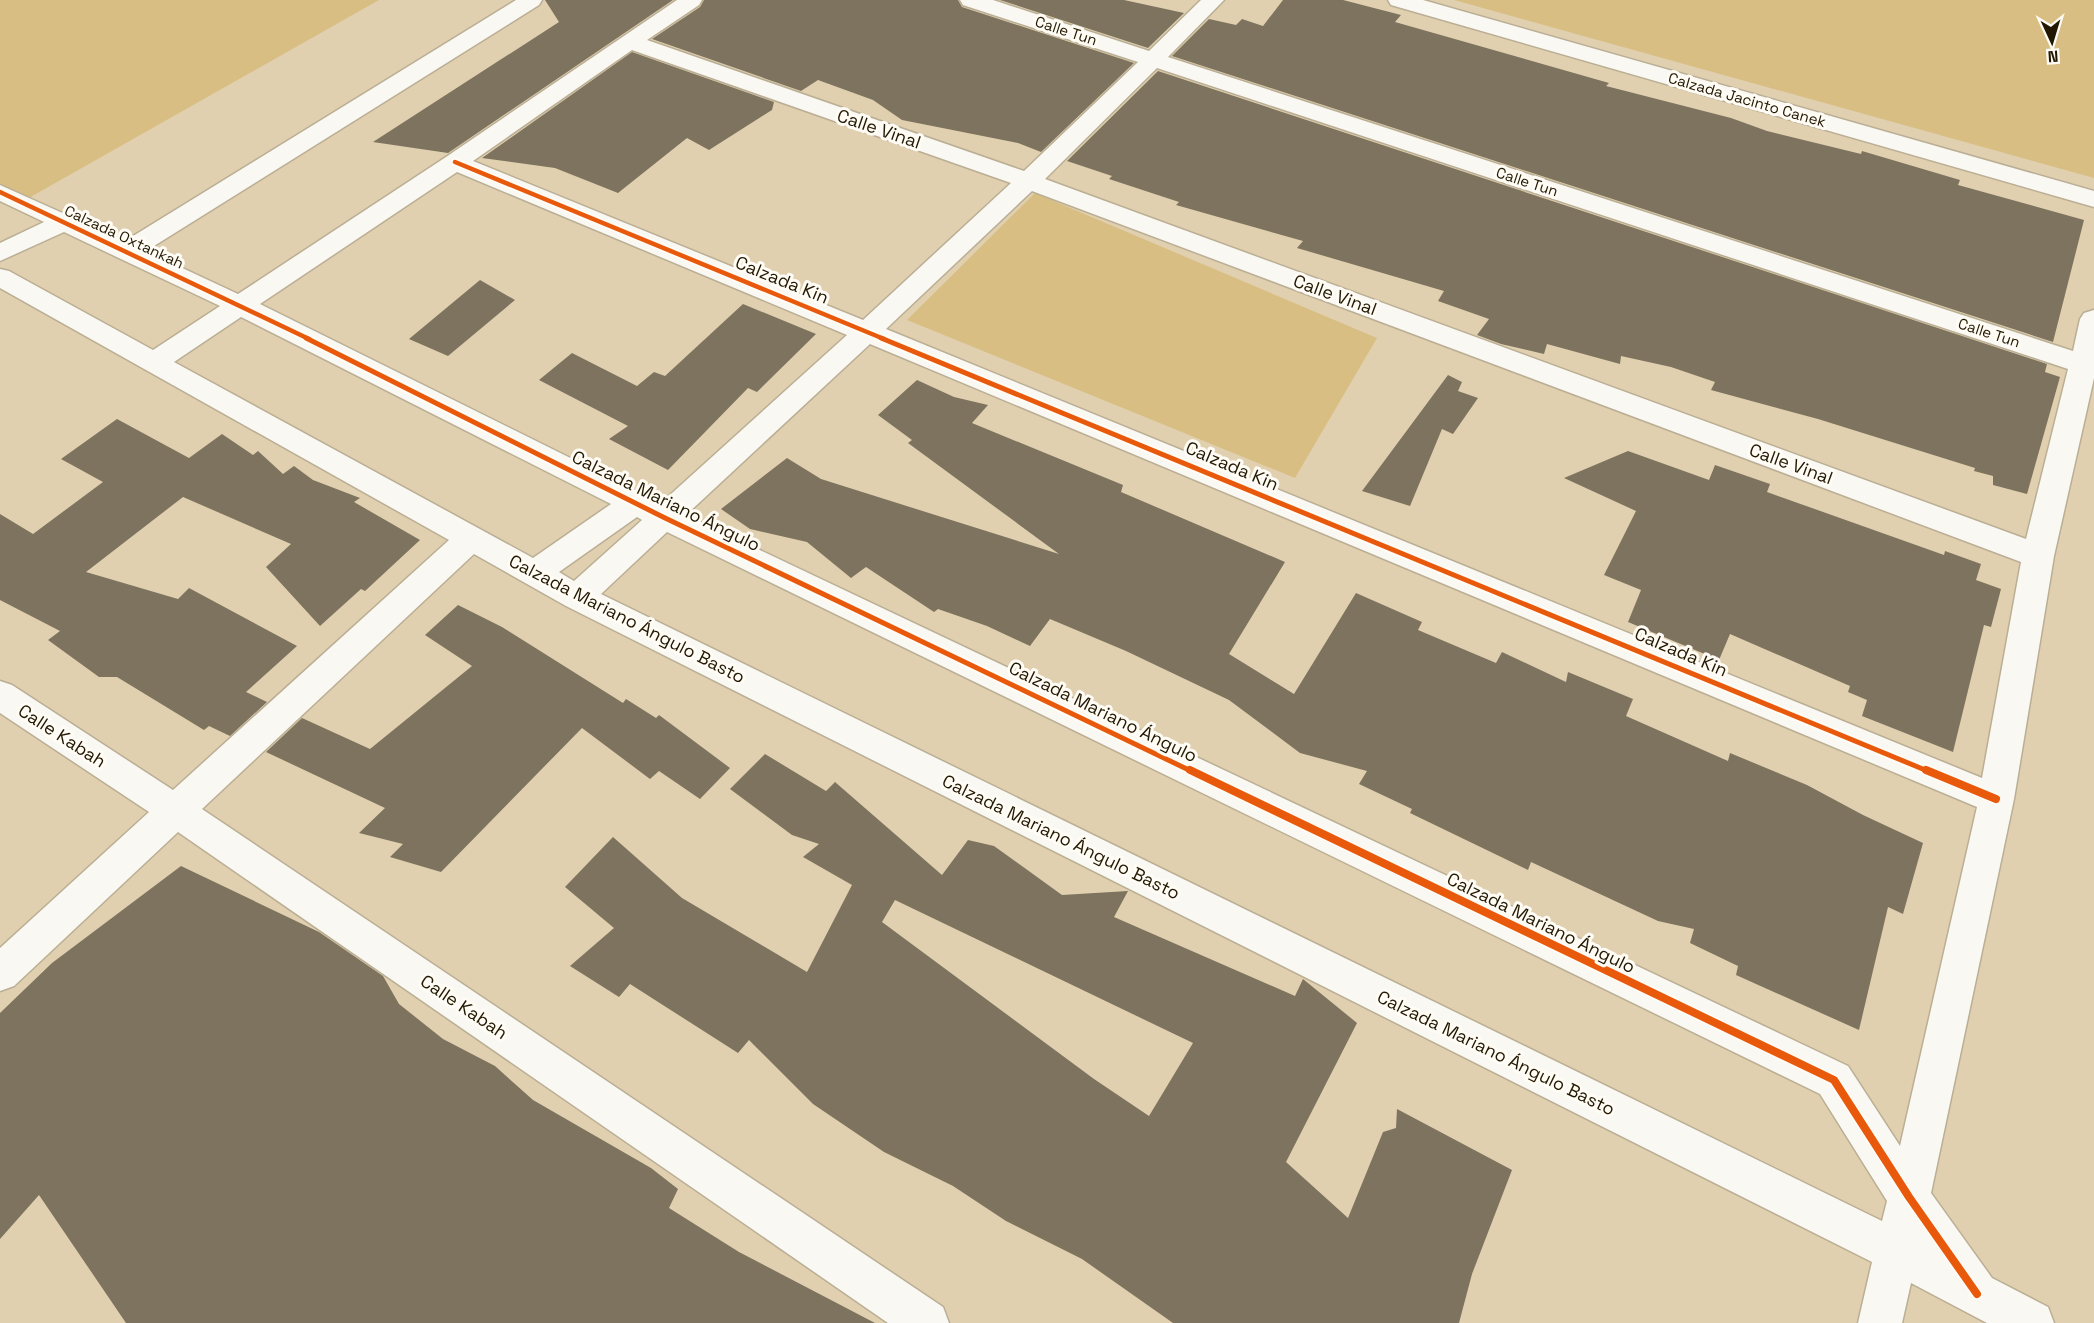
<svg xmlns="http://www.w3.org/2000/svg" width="2094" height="1323" font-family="'Space Grotesk',sans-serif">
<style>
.green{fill:#d9be84}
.building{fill:#7d735e;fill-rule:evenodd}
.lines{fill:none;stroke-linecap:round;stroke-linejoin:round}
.street-casing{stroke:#baae94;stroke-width:3}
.street{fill:#faf8f3;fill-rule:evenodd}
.cycleway-far2-casing{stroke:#fffcf6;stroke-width:8}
.cycleway-far1-casing{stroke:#fffcf6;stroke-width:9}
.cycleway-casing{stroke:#fffcf6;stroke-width:11}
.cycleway-far2{stroke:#e8590c;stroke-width:4.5}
.cycleway-far1{stroke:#e8590c;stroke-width:5}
.cycleway{stroke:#e8590c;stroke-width:8}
.labels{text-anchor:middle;stroke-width:6;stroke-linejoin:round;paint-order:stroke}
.far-street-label{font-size:15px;fill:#221801;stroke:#fffcf6}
.street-label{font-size:18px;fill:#221801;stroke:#fffcf6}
</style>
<rect width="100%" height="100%" fill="#e0d0af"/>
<g class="green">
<path d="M 0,0 L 379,0 L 27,199 L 0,184 Z"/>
<path d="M 1454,0 L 2094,0 L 2094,178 Z"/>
<path d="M 1035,193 L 1377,338 L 1295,478 L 907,320 Z"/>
</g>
<g class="building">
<path d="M 545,0 L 673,0 L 448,153 L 373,142 L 559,22 Z"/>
<path d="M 704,0 L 958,0 L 962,7 L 1134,63 L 1041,152 L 1018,143 L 902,120 L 873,100 L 818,80 L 801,91 L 652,39 L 700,7 Z"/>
<path d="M 1000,0 L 1124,0 L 1184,13 L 1148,48 Z"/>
<path d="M 1283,0 L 1343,0 L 1401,15 L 1395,22 L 1609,83 L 1606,86 L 1731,118 L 1767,131 L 1861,154 L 1862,151 L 1960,180 L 1958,185 L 2084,220 L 2053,342 L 1172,56 L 1209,19 L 1236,25 L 1242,19 L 1263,26 Z"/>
<path d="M 632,52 L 774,102 L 772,110 L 709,150 L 687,138 L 618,193 L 555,168 L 482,158 Z"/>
<path d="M 1158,71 L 2047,364 L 2045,372 L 2060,377 L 2027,494 L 1993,485 L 1993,476 L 1974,471 L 1975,468 L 1818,419 L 1711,390 L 1715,382 L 1671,367 L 1621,356 L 1620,364 L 1547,344 L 1544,354 L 1501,344 L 1477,335 L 1489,319 L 1438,301 L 1444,291 L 1297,248 L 1303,241 L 1176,205 L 1179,202 L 1109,179 L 1112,176 L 1067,161 Z"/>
<path d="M 480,280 L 515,300 L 448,356 L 409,339 Z"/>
<path d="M 743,304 L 816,334 L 757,392 L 748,388 L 668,470 L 609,439 L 628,426 L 539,380 L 572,353 L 637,386 L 654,372 L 665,376 Z"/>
<path d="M 1448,375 L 1462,382 L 1458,391 L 1478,398 L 1453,434 L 1442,429 L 1410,506 L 1362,491 Z"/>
<path d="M 917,380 L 954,397 L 988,405 L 972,423 L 1123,485 L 1121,492 L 1285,562 L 1229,654 L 1294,694 L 1356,593 L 1422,622 L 1418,630 L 1496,663 L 1502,652 L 1566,682 L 1568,672 L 1633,699 L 1626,716 L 1728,761 L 1730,753 L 1807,785 L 1863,815 L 1923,843 L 1903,914 L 1888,907 L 1859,1030 L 1736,975 L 1738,966 L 1690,943 L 1694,929 L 1658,921 L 1531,862 L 1528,870 L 1410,813 L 1412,809 L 1359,784 L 1367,771 L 1300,753 L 1229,700 L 1126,651 L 1050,619 L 1030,646 L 987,626 L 938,609 L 934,612 L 866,567 L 851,578 L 807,542 L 750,529 L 721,509 L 787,458 L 821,479 L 1059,554 L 908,443 L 912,440 L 878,415 Z"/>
<path d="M 117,419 L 189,458 L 222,434 L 253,455 L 258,451 L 283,474 L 294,466 L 313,480 L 360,498 L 354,502 L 420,540 L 365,591 L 361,589 L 320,626 L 266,567 L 291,544 L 183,497 L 86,572 L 178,599 L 189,588 L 297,646 L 246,692 L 267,702 L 230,736 L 209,726 L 204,730 L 117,677 L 99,677 L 48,640 L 60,631 L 0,600 L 0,514 L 33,534 L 103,482 L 61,459 Z"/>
<path d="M 1628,451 L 1709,480 L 1715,465 L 1770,484 L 1767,492 L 1944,555 L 1945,551 L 1981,564 L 1976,580 L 2001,589 L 1991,627 L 1984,625 L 1953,752 L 1862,716 L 1867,700 L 1848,692 L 1850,686 L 1730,634 L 1719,660 L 1628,622 L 1641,590 L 1604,575 L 1636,511 L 1564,478 Z"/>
<path d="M 458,605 L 502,627 L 623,703 L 626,699 L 656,718 L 659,715 L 730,768 L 700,799 L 659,771 L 650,779 L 582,728 L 441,872 L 390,857 L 403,844 L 359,833 L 385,808 L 266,752 L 302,718 L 370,749 L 472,666 L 425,635 Z"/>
<path d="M 765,754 L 826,791 L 835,782 L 942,875 L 968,840 L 994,846 L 1062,895 L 1128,891 L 1114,917 L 1295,996 L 1303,979 L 1357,1023 L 1286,1162 L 1348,1218 L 1383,1132 L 1396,1128 L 1397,1109 L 1512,1170 L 1472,1274 L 1459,1323 L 1173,1323 L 1082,1259 L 1006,1221 L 953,1186 L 884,1152 L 813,1104 L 749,1040 L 738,1053 L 630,984 L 619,997 L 570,966 L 614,928 L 565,887 L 613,837 L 682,898 L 807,972 L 852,885 L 803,857 L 819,844 L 792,835 L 730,789 ZM 895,900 L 1193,1043 L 1149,1116 L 1094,1079 L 882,922 Z"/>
<path d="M 181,866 L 319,932 L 383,976 L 399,1004 L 443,1039 L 495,1066 L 533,1100 L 651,1168 L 678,1189 L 669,1208 L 739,1252 L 875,1323 L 126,1323 L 39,1195 L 0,1239 L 0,1013 L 52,963 Z"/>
</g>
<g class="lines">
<g class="street-casing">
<g id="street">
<path d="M 516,0 L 542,0 L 539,5 L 146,251 L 238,294 L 446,157 L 677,0 L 702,0 L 699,5 L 647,40 L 1024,171 L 1138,62 L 963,5 L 960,0 L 993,0 L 1149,51 L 1201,0 L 1224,0 L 1168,57 L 2073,351 L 2080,319 L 2084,313 L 2094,310 L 2094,378 L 2054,556 L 2014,799 L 1931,1193 L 1992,1278 L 2048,1307 L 2054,1323 L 1987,1323 L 1911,1283 L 1902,1323 L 1858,1323 L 1872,1262 L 566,606 L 474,554 L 202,809 L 943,1307 L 949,1323 L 888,1323 L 178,832 L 14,986 L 0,991 L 0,948 L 149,812 L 0,713 L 0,681 L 12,685 L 173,790 L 449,540 L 0,288 L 0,269 L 9,271 L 153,350 L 220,306 L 64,232 L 0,261 L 0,243 L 44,222 L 0,201 L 0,185 L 125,241 ZM 632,50 L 1011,183 L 863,320 L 473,161 ZM 1157,68 L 2068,369 L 2026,539 L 1045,179 ZM 457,172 L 847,335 L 661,503 L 260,304 ZM 1032,191 L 2021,562 L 1982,778 L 886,329 ZM 241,317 L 611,504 L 533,558 L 174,362 ZM 870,344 L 1977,807 L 1900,1146 L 1848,1066 L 686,515 ZM 637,517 L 642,520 L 574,581 L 559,572 ZM 667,532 L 1820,1094 L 1887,1201 L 1882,1221 L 601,594 Z"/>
<path d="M 1388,0 L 1423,0 L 2094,191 L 2094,207 L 1391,5 Z"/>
</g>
</g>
<use href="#street" class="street"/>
<g class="cycleway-far2-casing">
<g id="cycleway-far2">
<path d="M 455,162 L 884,339"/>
<path d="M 0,192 L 309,339"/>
</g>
</g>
<g class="cycleway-far1-casing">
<g id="cycleway-far1">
<path d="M 306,338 L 663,517 L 1193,772"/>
<path d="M 881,338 L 1930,772"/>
</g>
</g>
<g class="cycleway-casing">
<g id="cycleway">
<path d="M 1190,770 L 1834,1080 L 1909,1197 L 1977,1294"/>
<path d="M 1926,770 L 1996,799"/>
</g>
</g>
<use href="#cycleway-far2" class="cycleway-far2"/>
<use href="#cycleway-far1" class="cycleway-far1"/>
<use href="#cycleway" class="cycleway"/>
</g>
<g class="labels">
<g class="far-street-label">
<text transform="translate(1066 31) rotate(18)" y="5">Calle Tun</text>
<text transform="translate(1747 100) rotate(16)" y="5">Calzada Jacinto Canek</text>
<text transform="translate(1527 182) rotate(18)" y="5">Calle Tun</text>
<text transform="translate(124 237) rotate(25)" y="5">Calzada Oxtankah</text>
<text transform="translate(1989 333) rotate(18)" y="5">Calle Tun</text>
</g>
<g class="street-label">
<text transform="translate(879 129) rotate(19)" y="6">Calle Vinal</text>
<text transform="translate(782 280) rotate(22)" y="6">Calzada Kin</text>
<text transform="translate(1335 295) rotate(20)" y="6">Calle Vinal</text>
<text transform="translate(1791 464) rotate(20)" y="6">Calle Vinal</text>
<text transform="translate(1232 466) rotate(23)" y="6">Calzada Kin</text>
<text transform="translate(666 501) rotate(26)" y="6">Calzada Mariano Ángulo</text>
<text transform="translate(627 619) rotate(27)" y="6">Calzada Mariano Ángulo Basto</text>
<text transform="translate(1681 652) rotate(23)" y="6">Calzada Kin</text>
<text transform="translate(1103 712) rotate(26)" y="6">Calzada Mariano Ángulo</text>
<text transform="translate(62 736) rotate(33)" y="6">Calle Kabah</text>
<text transform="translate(1061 837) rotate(26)" y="6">Calzada Mariano Ángulo Basto</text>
<text transform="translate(1541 923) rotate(26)" y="6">Calzada Mariano Ángulo</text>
<text transform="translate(464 1007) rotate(34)" y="6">Calle Kabah</text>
<text transform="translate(1496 1053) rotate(26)" y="6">Calzada Mariano Ángulo Basto</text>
</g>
</g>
<g transform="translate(2052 42) rotate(176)" stroke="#fffcf6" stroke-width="4.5" paint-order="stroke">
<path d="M0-4.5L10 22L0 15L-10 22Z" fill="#221801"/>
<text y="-9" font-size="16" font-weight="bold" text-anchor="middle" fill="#221801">N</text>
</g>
</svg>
